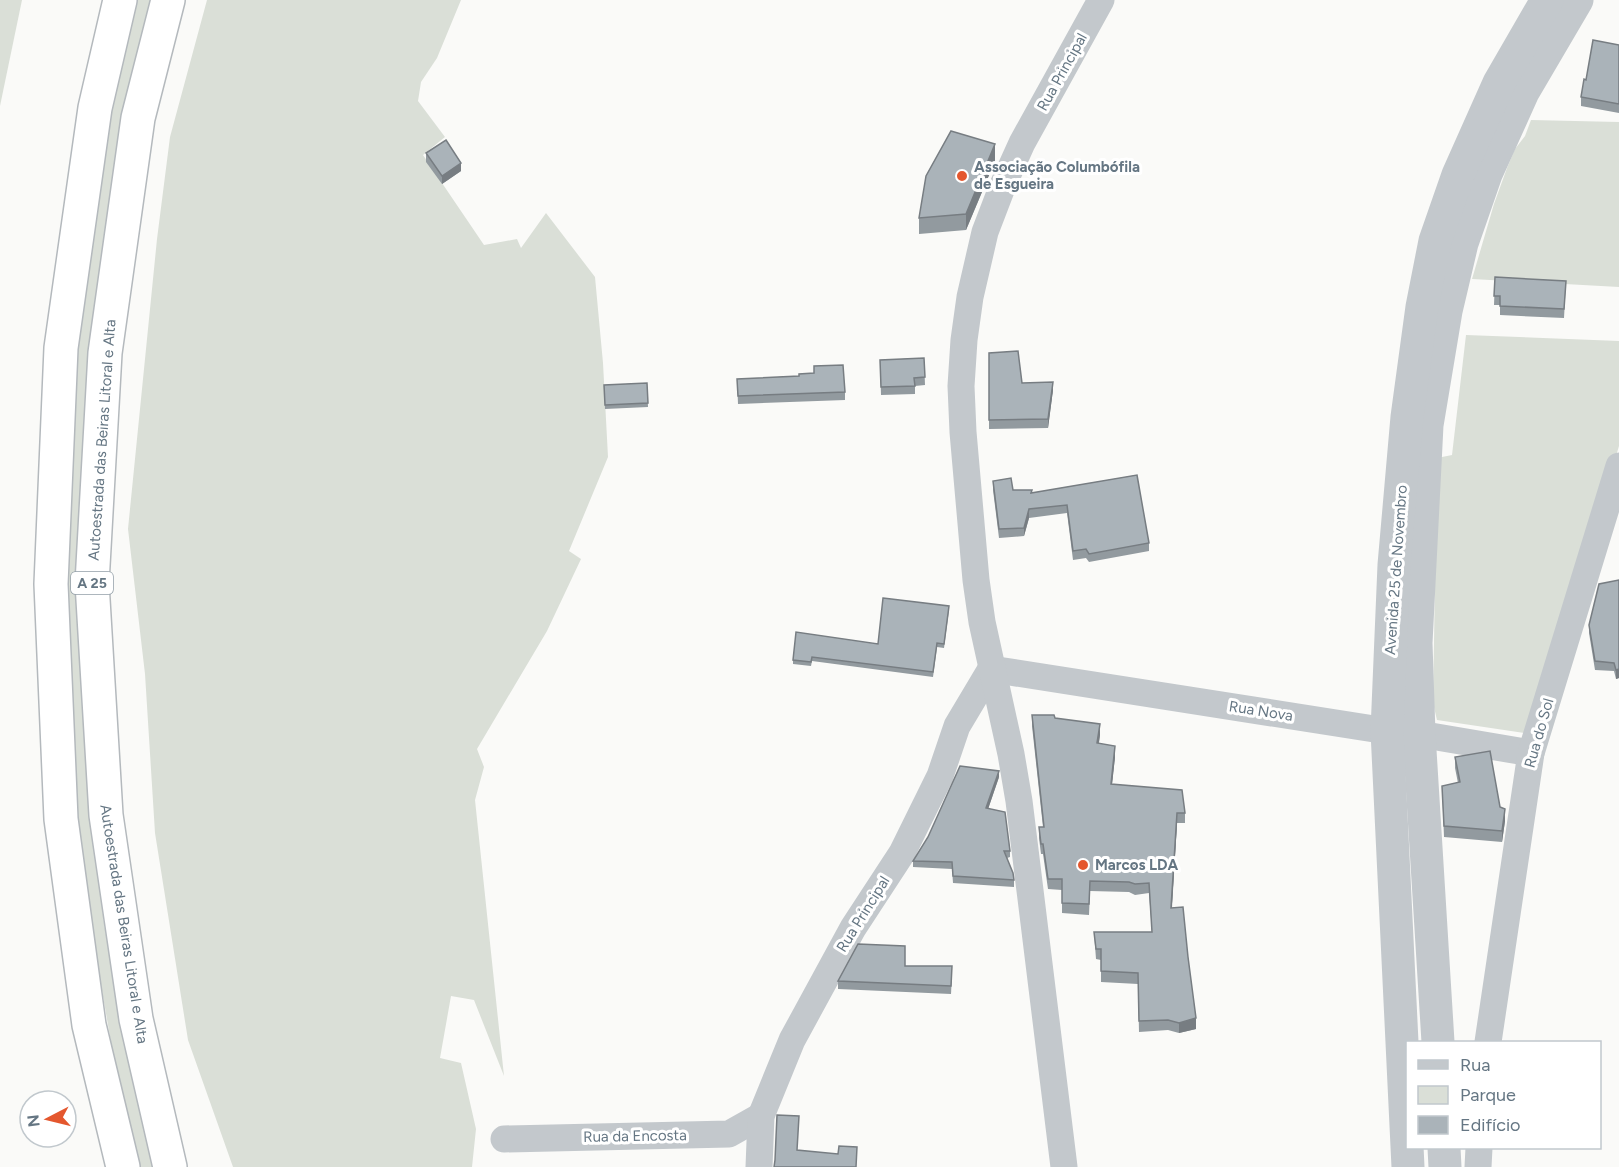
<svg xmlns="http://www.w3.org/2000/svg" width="1619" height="1167" font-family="Figtree,sans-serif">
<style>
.green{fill:#dadfd7}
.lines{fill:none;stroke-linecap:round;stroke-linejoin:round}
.motorway-casing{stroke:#b4b9bd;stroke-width:36}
.minor{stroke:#c3c8cc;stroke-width:27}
.tertiary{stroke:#c3c8cc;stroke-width:33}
.motorway{stroke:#fff;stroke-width:33}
.wall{fill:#929a9f}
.shaded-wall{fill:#777d82}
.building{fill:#aab3b9;stroke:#777d82;stroke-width:1.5}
.poi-dot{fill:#e4572e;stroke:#fff;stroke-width:2}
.labels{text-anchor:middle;stroke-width:6;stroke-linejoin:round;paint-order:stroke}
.shield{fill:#fff;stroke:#939fa8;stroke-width:1.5}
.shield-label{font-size:14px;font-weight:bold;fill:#657683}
.street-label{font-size:15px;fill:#657683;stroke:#fff}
.poi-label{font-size:15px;font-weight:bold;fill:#657683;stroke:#fff;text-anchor:start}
</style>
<rect width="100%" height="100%" fill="#fafaf8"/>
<g class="green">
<path d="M 0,0 L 22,0 L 0,106 Z"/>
<path d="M 136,0 L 151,0 L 137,56 L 79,598 L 84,728 L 93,830 L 104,923 L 125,1048 L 153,1167 L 139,1167 L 128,1123 L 111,1042 L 97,962 L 81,855 L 75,800 L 66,569 L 76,352 L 102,162 L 122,56 Z"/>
<path d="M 207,0 L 461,0 L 437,58 L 421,82 L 418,101 L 445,137 L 423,155 L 484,245 L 517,239 L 521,248 L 546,213 L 595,277 L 603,363 L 608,457 L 569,551 L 581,559 L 547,631 L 477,749 L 484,767 L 475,800 L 504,1076 L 474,1000 L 451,996 L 440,1058 L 461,1063 L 476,1129 L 472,1167 L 233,1167 L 188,1040 L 155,833 L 145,674 L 128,529 L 157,239 L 170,137 Z"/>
<path d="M 1531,120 L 1619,122 L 1619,287 L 1472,279 L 1494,204 L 1507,168 L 1515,149 L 1525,136 Z"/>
<path d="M 1466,335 L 1619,341 L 1619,446 L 1531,734 L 1437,720 L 1433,703 L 1437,458 L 1452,455 Z"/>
</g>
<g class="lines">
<g class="motorway-casing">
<g id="motorway">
<path d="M 120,0 L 95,108 L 61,348 L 51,584 L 61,819 L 89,1025 L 123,1167"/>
<path d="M 168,0 L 138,118 L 105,353 L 92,583 L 106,815 L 136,1019 L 170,1167"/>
</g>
</g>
<g class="minor">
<path d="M 991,669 L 1387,731 L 1419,734 L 1531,753"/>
<path d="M 1488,1042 L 1531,753 L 1619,466"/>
<path d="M 504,1139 L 729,1134 L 761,1116"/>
<path d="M 759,1167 L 761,1116 L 792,1040 L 853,928 L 902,853 L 940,776 L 957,726 L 991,669"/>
<path d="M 1064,1167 L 1019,801 L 1011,754 L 982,622 L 976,580 L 963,432 L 961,386 L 964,340 L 970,297 L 985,232 L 1003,185 L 1022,143 L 1101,0"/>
<path d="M 1478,1167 L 1479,1148"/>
</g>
<g class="tertiary">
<path d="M 1438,1042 L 1419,734 L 1416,643 L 1427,425 L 1446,311 L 1462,243 L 1486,174 L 1523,92 L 1577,0"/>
<path d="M 1444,1148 L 1445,1167"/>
<path d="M 1408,1167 L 1387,731 L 1394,565 L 1407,417 L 1422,307 L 1435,241 L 1458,175 L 1499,83 L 1547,0"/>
</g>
<use href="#motorway" class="motorway"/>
</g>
<g class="wall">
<path d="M 1619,45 L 1619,113 L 1581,106 L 1581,97 L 1586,80 Z"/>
<path d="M 426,153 L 461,171 L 442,184 L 426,162 Z"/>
<path d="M 995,161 L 966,230 L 919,234 L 919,218 Z"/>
<path d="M 1495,277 L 1566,281 L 1564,318 L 1500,315 L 1500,305 L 1494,305 Z"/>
<path d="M 989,353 L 1022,383 L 1053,390 L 1048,428 L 989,429 Z"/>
<path d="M 924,358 L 925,385 L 915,386 L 915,394 L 881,395 L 880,360 Z"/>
<path d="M 814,366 L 845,392 L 845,400 L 738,404 L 737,379 L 799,376 L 814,374 Z"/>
<path d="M 647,383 L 648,407 L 605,409 L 604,385 Z"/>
<path d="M 1137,475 L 1149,543 L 1149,551 L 1089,562 L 1086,558 L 1073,560 L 1067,513 L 1029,518 L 1024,536 L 999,538 L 993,490 L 993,481 L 1013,490 L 1032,493 Z"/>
<path d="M 1619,580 L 1619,678 L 1616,679 L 1614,671 L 1595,670 L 1589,633 L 1589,625 Z"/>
<path d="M 949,610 L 944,648 L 937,647 L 933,677 L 812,661 L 811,666 L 793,664 L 793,660 L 878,644 Z"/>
<path d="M 1032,715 L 1055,718 L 1100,735 L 1099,743 L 1115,757 L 1112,784 L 1185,813 L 1185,823 L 1177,823 L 1172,908 L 1188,957 L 1196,1029 L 1179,1033 L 1168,1030 L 1139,1032 L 1138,984 L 1101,982 L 1101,960 L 1096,959 L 1094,932 L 1152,932 L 1149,893 L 1135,895 L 1129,892 L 1090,891 L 1089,915 L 1062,913 L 1062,890 L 1048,889 L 1043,854 L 1041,854 L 1039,838 L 1039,827 L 1043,827 L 1032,726 Z"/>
<path d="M 1455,757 L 1500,807 L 1505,821 L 1502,842 L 1444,837 L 1442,786 L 1458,783 L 1455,768 Z"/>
<path d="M 999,777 L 988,809 L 1010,851 L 1010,857 L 1007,858 L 1014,880 L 1014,887 L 953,883 L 952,869 L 913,867 L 913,861 Z"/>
<path d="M 905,966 L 952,975 L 951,994 L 838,989 L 838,981 Z"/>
</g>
<g class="shaded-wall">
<path d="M 995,144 L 995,161 L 966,230 L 966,214 Z"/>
<path d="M 461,163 L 461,171 L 442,184 L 442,176 Z"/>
<path d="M 1053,382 L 1053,390 L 1048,428 L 1048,419 Z"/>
<path d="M 1029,509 L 1029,518 L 1024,536 L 1024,528 Z"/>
<path d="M 1619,669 L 1619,678 L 1616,679 L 1616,670 Z"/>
<path d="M 1100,724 L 1100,735 L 1097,753 L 1097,743 Z"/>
<path d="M 1115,746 L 1115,757 L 1111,794 L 1111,784 Z"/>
<path d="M 999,771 L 999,777 L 986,815 L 986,808 Z"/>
<path d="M 1505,809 L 1505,821 L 1502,842 L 1502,831 Z"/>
<path d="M 1177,813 L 1177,823 L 1171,919 L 1171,908 Z"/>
<path d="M 1196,1018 L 1196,1029 L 1179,1033 L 1179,1023 Z"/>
</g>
<g class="building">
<path d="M 1593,40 L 1619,45 L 1619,104 L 1581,97 L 1584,79 L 1586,80 Z"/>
<path d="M 951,131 L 995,144 L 966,214 L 919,218 L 926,176 Z"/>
<path d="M 446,140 L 461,163 L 442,176 L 426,153 Z"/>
<path d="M 1495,277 L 1566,281 L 1564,309 L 1500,306 L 1500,296 L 1494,296 Z"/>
<path d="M 1018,351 L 1022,383 L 1053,382 L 1048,419 L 989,420 L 989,353 Z"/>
<path d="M 924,358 L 925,377 L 914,378 L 915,386 L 881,387 L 880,360 Z"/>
<path d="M 843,365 L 845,392 L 738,396 L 737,379 L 799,376 L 799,374 L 814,373 L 814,366 Z"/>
<path d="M 647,383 L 648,403 L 605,405 L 604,385 Z"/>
<path d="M 1137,475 L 1149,543 L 1089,554 L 1086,549 L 1073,551 L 1067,505 L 1029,509 L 1024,528 L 999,529 L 993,481 L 1011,478 L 1013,490 L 1032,490 L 1031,493 Z"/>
<path d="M 1619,580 L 1619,669 L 1616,670 L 1614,663 L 1595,661 L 1589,625 L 1599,584 Z"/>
<path d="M 883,598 L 949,606 L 944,644 L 937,643 L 933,672 L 812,657 L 811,662 L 793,660 L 796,632 L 878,644 Z"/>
<path d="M 1032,715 L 1054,715 L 1055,718 L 1100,724 L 1097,743 L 1115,746 L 1111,784 L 1182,790 L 1185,813 L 1177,813 L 1171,908 L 1183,907 L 1188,957 L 1196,1018 L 1179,1023 L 1168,1020 L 1139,1021 L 1138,973 L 1101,971 L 1101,949 L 1096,949 L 1094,932 L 1152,932 L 1149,883 L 1135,884 L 1129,882 L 1090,881 L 1089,904 L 1062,903 L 1062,879 L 1048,879 L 1043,844 L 1041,844 L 1039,827 L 1044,827 Z"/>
<path d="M 1490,751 L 1500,807 L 1505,809 L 1502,831 L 1444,826 L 1442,786 L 1460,782 L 1455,757 Z"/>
<path d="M 960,766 L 999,771 L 986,808 L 1005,812 L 1010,851 L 1004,851 L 1013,873 L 1014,880 L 953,876 L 952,862 L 913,861 L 928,837 Z"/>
<path d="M 858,944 L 905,946 L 905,966 L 952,966 L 951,986 L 838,981 Z"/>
<path d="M 777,1115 L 799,1116 L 797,1150 L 838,1154 L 839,1146 L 857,1147 L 856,1167 L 774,1167 L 775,1160 Z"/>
</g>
<g class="poi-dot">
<circle cx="962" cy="176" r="6"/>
<circle cx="1083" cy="865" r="6"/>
</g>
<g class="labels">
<rect class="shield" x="71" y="572" width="42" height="22" rx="4.5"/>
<g class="shield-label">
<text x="92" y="588">A 25</text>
</g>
<g class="street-label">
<text transform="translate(1062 72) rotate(-61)" y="5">Rua Principal</text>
<text transform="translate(102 440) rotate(-86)" y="5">Autoestrada das Beiras Litoral e Alta</text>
<text transform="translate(1396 570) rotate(-86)" y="5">Avenida 25 de Novembro</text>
<text transform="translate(1261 711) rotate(9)" y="5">Rua Nova</text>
<text transform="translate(1539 733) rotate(-74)" y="5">Rua do Sol</text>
<text transform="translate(863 914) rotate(-58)" y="5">Rua Principal</text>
<text transform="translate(124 924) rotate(81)" y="5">Autoestrada das Beiras Litoral e Alta</text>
<text transform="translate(635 1136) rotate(-1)" y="5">Rua da Encosta</text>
</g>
<g class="poi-label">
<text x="974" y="172">Associação Columbófila<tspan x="974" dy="17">de Esgueira</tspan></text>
<text x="1095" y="870">Marcos LDA</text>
</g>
</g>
<rect x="1406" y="1041" width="195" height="108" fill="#ffffff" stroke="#c1c8cd" stroke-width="1.5"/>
<rect x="1418" y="1060" width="30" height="9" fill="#c3c8cc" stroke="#c1c8cd" stroke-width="1.5"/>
<text x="1460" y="1071" font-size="18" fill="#657683">Rua</text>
<rect x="1418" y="1086" width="30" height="18" fill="#dadfd7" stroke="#c1c8cd" stroke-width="1.5"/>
<text x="1460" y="1101" font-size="18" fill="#657683">Parque</text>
<rect x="1418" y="1116" width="30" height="18" fill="#aab3b9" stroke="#c1c8cd" stroke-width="1.5"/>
<text x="1460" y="1131" font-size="18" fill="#657683">Edifício</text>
<g transform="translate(48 1119) rotate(263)"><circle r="28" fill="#ffffff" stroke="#c1c8cd" stroke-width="1.5"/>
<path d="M0-4.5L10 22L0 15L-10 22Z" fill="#e4572e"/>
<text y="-9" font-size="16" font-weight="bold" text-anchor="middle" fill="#657683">N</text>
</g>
</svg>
